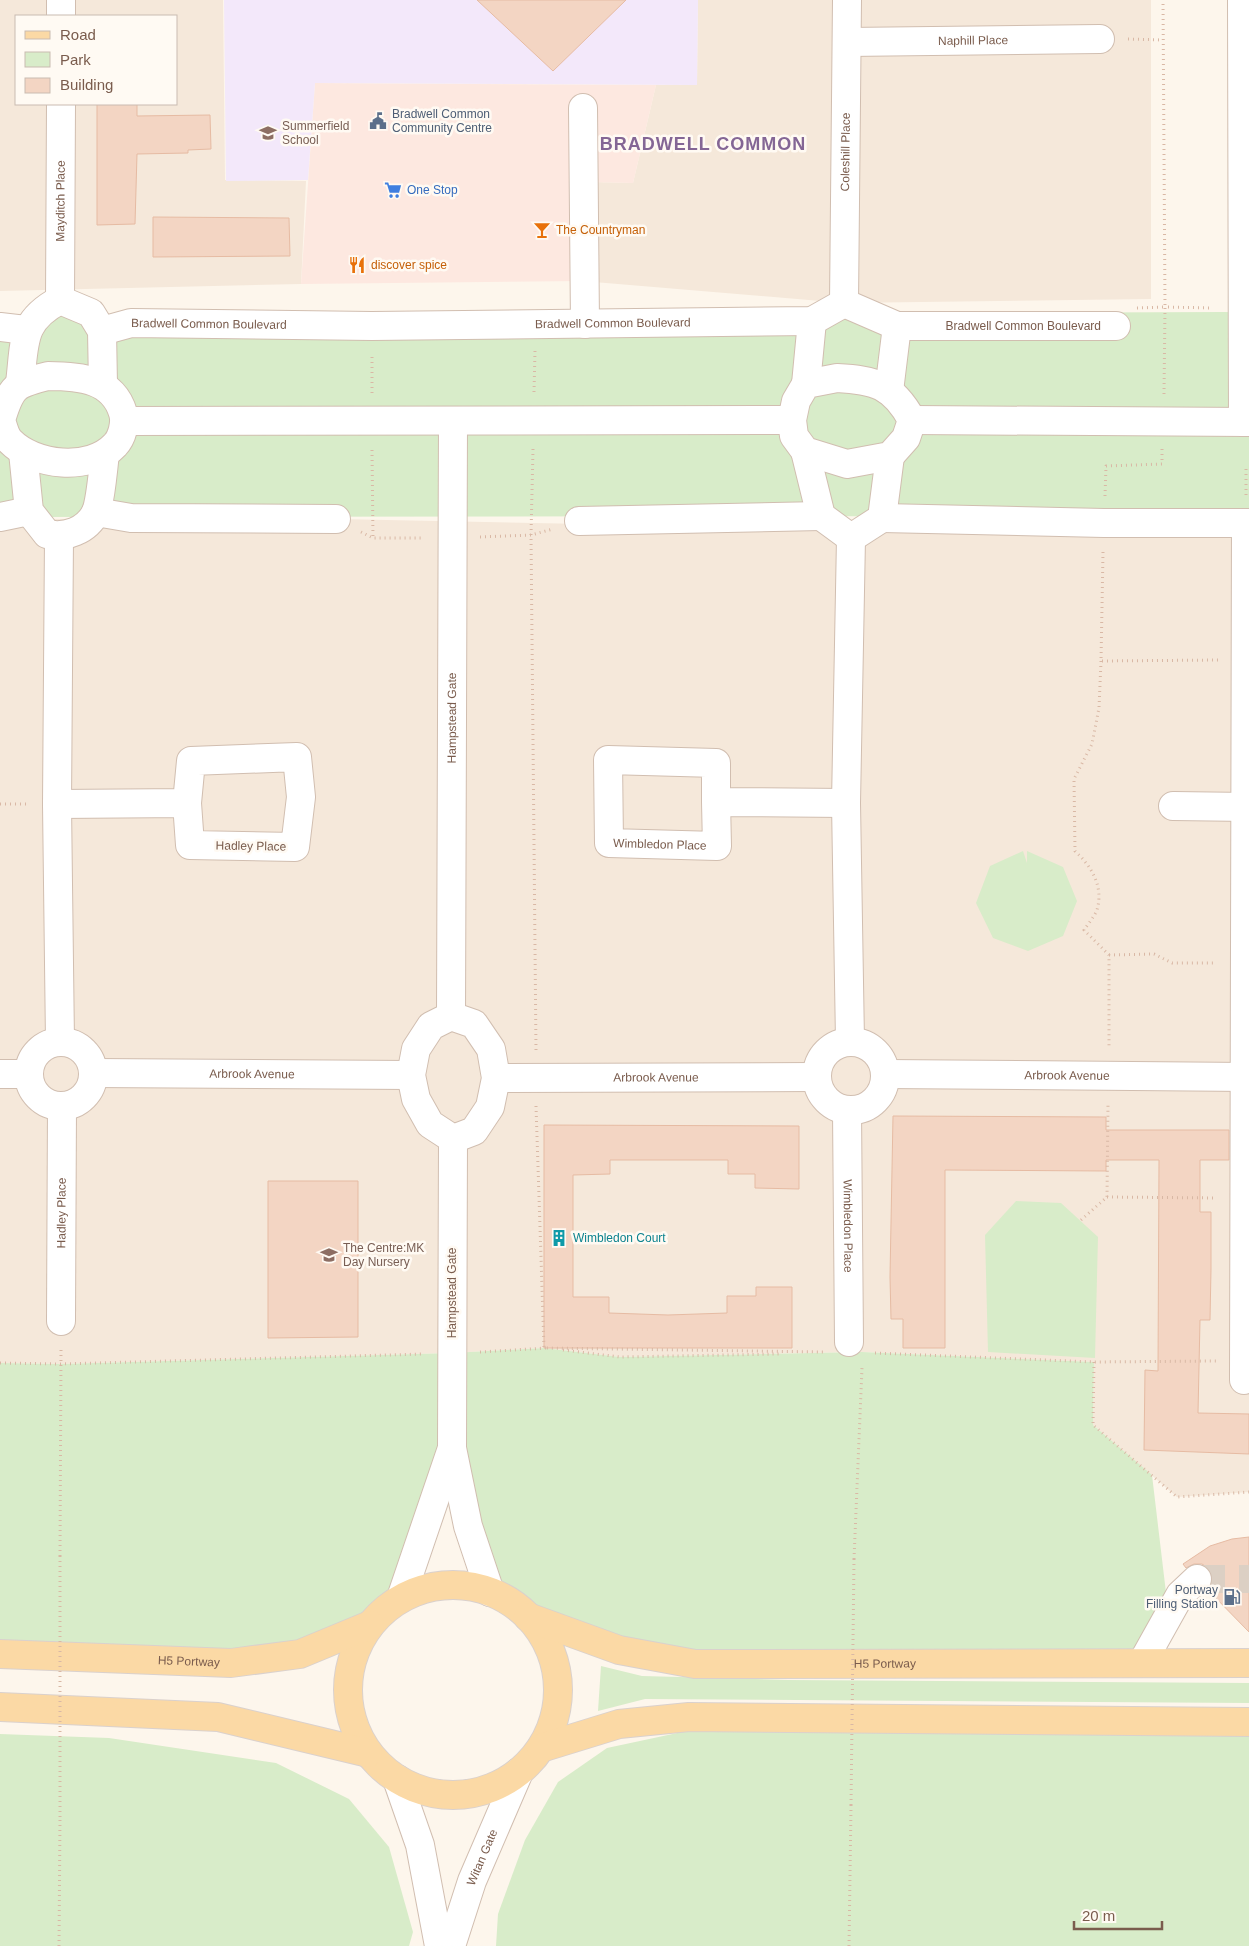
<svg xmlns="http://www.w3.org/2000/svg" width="1249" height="1946" font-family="Helvetica,sans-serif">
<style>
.residential{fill:#f5e8da;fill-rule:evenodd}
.commercial{fill:#fde8e0}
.education{fill:#f3e8fa}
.green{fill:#d8ecc9}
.building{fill:#f3d5c3;stroke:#e6bba3}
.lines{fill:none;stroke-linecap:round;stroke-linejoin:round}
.minor-tunnel{stroke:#dcd0c4;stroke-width:28;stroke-dasharray:28 14;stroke-linecap:butt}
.minor-casing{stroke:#d1beb0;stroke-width:30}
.major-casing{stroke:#dad1cd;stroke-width:30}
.path{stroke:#d9b8a5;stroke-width:3;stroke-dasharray:1 4;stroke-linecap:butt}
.minor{stroke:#fff;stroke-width:28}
.major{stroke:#fbd9a5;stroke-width:28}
.path-bridge{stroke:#d9b8a5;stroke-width:3;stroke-dasharray:1 4;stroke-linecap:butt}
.labels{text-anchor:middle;stroke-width:5;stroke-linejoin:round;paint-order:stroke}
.street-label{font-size:12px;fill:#7a5c4d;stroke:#fffaf3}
.service-label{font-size:12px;fill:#4e5e75;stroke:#fffaf3;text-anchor:start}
.education-label{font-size:12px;fill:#785e54;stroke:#fffaf3;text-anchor:start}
.shop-label{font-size:12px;fill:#366cbe;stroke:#fffaf3;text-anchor:start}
.food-label{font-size:12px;fill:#c56008;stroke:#fffaf3;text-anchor:start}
.culture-label{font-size:12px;fill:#0d838f;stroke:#fffaf3;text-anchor:start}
.district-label{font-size:18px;font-weight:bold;letter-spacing:1px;fill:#846695;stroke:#fffaf3}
</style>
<rect width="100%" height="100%" fill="#fdf6ec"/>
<g class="residential">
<path d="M 0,0 L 223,0 L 225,180 L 306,181 L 301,284 L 0,291 ZM 16,16 L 176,16 L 176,104 L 16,104 Z"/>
<path d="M 698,0 L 1151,0 L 1151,299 L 844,303 L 582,281 L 592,182 L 633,183 L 656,85 L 697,85 Z"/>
<path d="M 0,519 L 337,519 L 1249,537 L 1249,1492 L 1177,1497 L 1093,1425 L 1094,1362 L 862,1352 L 620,1357 L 544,1348 L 452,1353 L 60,1364 L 0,1363 Z"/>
</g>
<path class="commercial" d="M 315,83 L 656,85 L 633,183 L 592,182 L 582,281 L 301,284 Z"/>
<path class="education" d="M 224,0 L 698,0 L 697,85 L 315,83 L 308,180 L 226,181 Z"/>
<g class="green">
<path d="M 1225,312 L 1249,313 L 1249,519 L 821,516 L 0,517 L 0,316 Z"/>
<path d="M 1023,851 L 1027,863 L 1027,851 L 1063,867 L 1077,901 L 1063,936 L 1028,951 L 993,938 L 976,903 L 990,866 Z"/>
<path d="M 1016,1201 L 1061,1203 L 1098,1237 L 1095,1358 L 988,1352 L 985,1235 Z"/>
<path d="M 544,1348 L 620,1357 L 862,1352 L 1094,1362 L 1093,1425 L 1152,1475 L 1169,1618 L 1142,1663 L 695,1664 L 528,1617 L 511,1602 L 490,1592 L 453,1449 L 401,1598 L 384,1610 L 370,1625 L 300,1654 L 0,1654 L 0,1363 L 60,1364 L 452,1353 Z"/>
<path d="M 601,1666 L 642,1676 L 788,1680 L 1249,1683 L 1249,1703 L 645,1699 L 598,1711 Z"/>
<path d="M 781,1731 L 1249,1736 L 1249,1946 L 496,1946 L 498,1914 L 525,1840 L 558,1782 L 607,1748 L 682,1732 Z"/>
<path d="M 0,1734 L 109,1738 L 276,1763 L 349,1799 L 389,1847 L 413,1932 L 409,1946 L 0,1946 Z"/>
</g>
<g class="building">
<path d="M 477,0 L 626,0 L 553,71 Z"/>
<path d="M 97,104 L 137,104 L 137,116 L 210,115 L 211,149 L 188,150 L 188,153 L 137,154 L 135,224 L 97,225 Z"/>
<path d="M 153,217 L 289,218 L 290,256 L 153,257 Z"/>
<path d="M 893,1116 L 1106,1117 L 1106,1130 L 1229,1130 L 1229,1160 L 1200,1160 L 1200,1212 L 1211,1212 L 1211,1269 L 1210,1320 L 1200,1320 L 1198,1413 L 1249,1414 L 1249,1454 L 1144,1450 L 1145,1370 L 1158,1371 L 1159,1160 L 1106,1160 L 1106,1171 L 945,1170 L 945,1348 L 903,1348 L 903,1319 L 891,1319 L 890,1277 Z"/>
<path d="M 544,1125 L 799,1126 L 799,1189 L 755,1188 L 755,1174 L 728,1174 L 728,1160 L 610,1160 L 610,1174 L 573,1175 L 573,1297 L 609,1297 L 609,1313 L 668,1315 L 727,1313 L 727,1296 L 756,1296 L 756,1287 L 792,1287 L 792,1348 L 544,1348 Z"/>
<path d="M 268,1181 L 358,1181 L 358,1337 L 268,1338 Z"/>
<path d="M 1249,1537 L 1249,1632 L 1208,1590 L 1212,1584 L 1212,1576 L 1208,1568 L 1202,1564 L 1194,1564 L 1186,1568 L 1183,1564 L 1210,1546 L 1232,1539 Z"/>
</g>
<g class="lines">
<path class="minor-tunnel" d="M 1197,1579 L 1249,1579"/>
<g class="minor-casing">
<g id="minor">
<path d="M 1242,0 L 1243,422"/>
<path d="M 61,16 L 61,0"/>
<path id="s1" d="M 847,42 L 1100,39"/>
<path d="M 583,108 L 585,324"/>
<path id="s2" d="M 60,300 L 61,104"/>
<path id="s3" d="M 844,303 L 847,0"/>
<path id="s4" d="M 844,303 L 897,326 L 1116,326"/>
<path d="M 0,327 L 26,330"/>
<path id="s5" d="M 102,331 L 131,323 L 372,326 L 812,321 L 844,303"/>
<path d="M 48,376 C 80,376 113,379 123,413 C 126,423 122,438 115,445 C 90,472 34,466 10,441 C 5,436 3,426 1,420 C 11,386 15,384 48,376 Z"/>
<path d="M 837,378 C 875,380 893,385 912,420 L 906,438 L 890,456 L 847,464 L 805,451 L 794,436 L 792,420 L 796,401 L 806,384 Z"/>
<path d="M 20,383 C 25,343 20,321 60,300 L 91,313 L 102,331 L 103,385"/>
<path d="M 806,384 L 812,321"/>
<path d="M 889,391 L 897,326"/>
<path d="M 912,420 L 1249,422"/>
<path d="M 126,421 L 792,420"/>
<path d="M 805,451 L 821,516 L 851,538 L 882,518 L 890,456"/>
<path d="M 23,452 L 29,511 L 47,534 C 65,538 87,531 96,512 C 101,499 103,468 105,454"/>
<path d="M 96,512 L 131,518 L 336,519"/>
<path d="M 0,517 L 29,511"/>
<path d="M 882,518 L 1104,523 L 1249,523"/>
<path d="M 579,521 L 821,516"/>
<path d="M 59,537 L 57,804 L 60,1042"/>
<path id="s6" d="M 716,802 L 716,763 L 608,760 L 609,843 L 717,846 L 716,802 L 846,803"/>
<path d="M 57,804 L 187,803 L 191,761 L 297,757 L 301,797 L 295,847 L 190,845 L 187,803"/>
<path d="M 1173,806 L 1249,807"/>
<path id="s7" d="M 451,1016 L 453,422"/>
<path d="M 451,1016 L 474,1024 L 491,1049 L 496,1078 L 490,1107 L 474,1131 L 453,1139 L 430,1124 L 416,1099 L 411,1075 L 416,1049 L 431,1026 Z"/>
<path d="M 850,1041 L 846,803 L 851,538"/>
<circle cx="851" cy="1076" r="34"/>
<circle cx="61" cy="1074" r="32"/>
<path id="s8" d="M 93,1073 L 411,1075"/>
<path d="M 0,1074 L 29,1074"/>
<path id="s9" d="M 885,1074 L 1249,1077"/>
<path id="s10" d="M 496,1078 L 816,1077"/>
<path id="s11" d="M 847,1111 L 849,1342"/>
<path d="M 453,1139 L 452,1448 L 468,1526 L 490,1592"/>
<path id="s12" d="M 61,1321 L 62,1106"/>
<path d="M 1244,1380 L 1246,523"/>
<path d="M 401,1598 L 452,1448"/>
<path d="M 1142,1663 L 1180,1595 L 1197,1579"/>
<path d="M 397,1779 L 420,1845 L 439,1946"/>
<path id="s13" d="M 451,1946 L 472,1881 L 519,1772"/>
</g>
</g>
<g class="major-casing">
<g id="major">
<circle cx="453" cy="1690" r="105"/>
<path id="s14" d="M 528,1617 L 619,1650 L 695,1664 L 1249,1663"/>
<path id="s15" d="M 0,1654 L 231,1663 L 300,1654 L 370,1625"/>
<path d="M 0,1707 L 218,1717 L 368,1753"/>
<path d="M 541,1748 L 619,1724 L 689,1717 L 1249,1722"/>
</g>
</g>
<g class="path">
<path d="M 1128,39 L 1163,40"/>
<path d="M 1137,308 L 1165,307 L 1163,0"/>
<path d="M 534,392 L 535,351"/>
<path d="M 372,393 L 372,355"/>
<path d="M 1164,394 L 1165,307 L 1213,308"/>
<path d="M 533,449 L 531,535 L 536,1050"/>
<path d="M 372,450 L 373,538"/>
<path d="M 1246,495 L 1246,466"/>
<path d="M 1105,496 L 1106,466 L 1162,464 L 1162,449"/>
<path d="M 361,532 L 373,538 L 424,538"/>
<path d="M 480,537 L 531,535 L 553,529"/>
<path d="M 1103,552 L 1101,661 L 1218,660"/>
<path d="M 1101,661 L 1099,708 L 1092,744 L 1074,779 L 1075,851 C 1091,866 1104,886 1097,910 C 1094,917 1088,924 1084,930 L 1109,955 L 1109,1048"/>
<path d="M 0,804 L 29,804"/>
<path d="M 1109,955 L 1154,954 L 1172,963 L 1216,963"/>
<path d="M 536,1106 L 544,1348 L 824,1352"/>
<path d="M 1107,1197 L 1217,1198"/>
<path d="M 1081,1220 L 1107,1197 L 1108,1104"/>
<path d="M 563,1350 L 620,1357 L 779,1354"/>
<path d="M 480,1352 L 547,1348"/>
<path d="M 875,1353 L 1094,1362 L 1216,1361"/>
<path d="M 1094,1362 L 1093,1425 L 1177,1497 L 1249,1492"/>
<path d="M 0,1363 L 60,1364 L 424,1354"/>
<path d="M 60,1556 L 61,1349"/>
<path d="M 854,1559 L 862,1368"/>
<path d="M 59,1946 L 60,1819"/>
<path d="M 849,1946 L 851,1805"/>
</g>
<use href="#minor" class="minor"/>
<use href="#major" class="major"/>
<g class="path-bridge">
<path d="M 60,1556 L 60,1819"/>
<path d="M 851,1805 L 854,1559"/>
</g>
</g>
<defs>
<g id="civic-bare" transform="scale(1.35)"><path d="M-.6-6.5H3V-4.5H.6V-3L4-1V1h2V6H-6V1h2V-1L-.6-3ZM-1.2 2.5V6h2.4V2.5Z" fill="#5c6f8a" stroke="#fffaf3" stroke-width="2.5" paint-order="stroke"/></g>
<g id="school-bare" transform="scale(1.35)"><path d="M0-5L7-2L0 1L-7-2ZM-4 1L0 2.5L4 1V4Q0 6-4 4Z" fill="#8d6e63" stroke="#fffaf3" stroke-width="2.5" paint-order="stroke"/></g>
<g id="supermarket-bare" transform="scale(1.35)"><path d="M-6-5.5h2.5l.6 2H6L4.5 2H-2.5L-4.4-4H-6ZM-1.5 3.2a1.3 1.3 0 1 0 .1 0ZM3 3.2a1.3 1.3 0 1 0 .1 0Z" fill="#3f7fe0" stroke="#fffaf3" stroke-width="2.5" paint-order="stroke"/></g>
<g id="bar-bare" transform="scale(1.35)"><path d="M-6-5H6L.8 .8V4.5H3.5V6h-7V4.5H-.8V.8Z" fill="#e8710a" stroke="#fffaf3" stroke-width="2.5" paint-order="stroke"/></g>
<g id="restaurant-bare" transform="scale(1.35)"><path d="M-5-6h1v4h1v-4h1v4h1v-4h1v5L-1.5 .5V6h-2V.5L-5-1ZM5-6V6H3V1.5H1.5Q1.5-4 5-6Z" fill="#e8710a" stroke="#fffaf3" stroke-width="2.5" paint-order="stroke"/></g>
<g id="building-bare" transform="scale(1.35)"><path d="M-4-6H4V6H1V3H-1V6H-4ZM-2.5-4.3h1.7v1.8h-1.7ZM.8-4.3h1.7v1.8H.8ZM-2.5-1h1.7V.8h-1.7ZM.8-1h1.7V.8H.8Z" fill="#0f9aa8" stroke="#fffaf3" stroke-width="2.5" paint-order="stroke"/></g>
<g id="fuel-bare" transform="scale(1.35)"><path d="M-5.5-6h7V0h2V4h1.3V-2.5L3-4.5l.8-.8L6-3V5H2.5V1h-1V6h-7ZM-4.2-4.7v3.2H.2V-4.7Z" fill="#5c6f8a" stroke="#fffaf3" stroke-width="2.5" paint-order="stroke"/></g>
</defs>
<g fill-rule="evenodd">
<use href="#civic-bare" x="378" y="121"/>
<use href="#school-bare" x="268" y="133"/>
<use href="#supermarket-bare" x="393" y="190"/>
<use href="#bar-bare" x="542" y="230"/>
<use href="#restaurant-bare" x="357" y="265"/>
<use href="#building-bare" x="559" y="1238"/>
<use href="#school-bare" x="329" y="1255"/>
<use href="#fuel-bare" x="1232" y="1597"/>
</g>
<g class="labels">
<g class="street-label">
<text dy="4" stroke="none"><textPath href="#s1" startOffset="126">Naphill Place</textPath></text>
<text dy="4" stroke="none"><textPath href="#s3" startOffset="151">Coleshill Place</textPath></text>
<text dy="4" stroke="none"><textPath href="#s2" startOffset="99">Mayditch Place</textPath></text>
<text dy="4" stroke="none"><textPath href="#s5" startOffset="512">Bradwell Common Boulevard</textPath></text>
<text dy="4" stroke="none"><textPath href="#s5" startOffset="108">Bradwell Common Boulevard</textPath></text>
<text dy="4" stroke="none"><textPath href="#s4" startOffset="184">Bradwell Common Boulevard</textPath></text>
<text dy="4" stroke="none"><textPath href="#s7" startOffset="298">Hampstead Gate</textPath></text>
<text dy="4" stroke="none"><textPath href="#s6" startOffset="281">Wimbledon Place</textPath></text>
<text transform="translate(251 846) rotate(1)" y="4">Hadley Place</text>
<text dy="4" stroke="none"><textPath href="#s8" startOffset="159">Arbrook Avenue</textPath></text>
<text dy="4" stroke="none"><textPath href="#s9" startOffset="182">Arbrook Avenue</textPath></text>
<text dy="4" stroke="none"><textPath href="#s10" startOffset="160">Arbrook Avenue</textPath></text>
<text dy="4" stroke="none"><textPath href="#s12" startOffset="108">Hadley Place</textPath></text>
<text dy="4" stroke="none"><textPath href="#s11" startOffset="115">Wimbledon Place</textPath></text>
<text transform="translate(452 1293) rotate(-90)" y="4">Hampstead Gate</text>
<text dy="4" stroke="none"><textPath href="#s15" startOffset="189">H5 Portway</textPath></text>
<text dy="4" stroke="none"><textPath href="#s14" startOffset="364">H5 Portway</textPath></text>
<text dy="4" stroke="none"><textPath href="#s13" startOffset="94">Witan Gate</textPath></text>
</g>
<g class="service-label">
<text x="392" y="118">Bradwell Common<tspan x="392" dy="14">Community Centre</tspan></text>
<text x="1218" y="1594" text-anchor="end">Portway<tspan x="1218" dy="14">Filling Station</tspan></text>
</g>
<g class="education-label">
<text x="282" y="130">Summerfield<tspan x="282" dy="14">School</tspan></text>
<text x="343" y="1252">The Centre:MK<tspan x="343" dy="14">Day Nursery</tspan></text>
</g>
<g class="shop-label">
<text x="407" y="194">One Stop</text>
</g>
<g class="food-label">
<text x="556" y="234">The Countryman</text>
<text x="371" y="269">discover spice</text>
</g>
<g class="culture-label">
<text x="573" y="1242">Wimbledon Court</text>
</g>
<g class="district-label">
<text x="703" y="150">BRADWELL COMMON</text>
</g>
</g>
<rect x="15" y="15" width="162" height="90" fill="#fffaf3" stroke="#cabbb1"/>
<rect x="25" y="31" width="25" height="8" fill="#fbd9a5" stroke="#cabbb1"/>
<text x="60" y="40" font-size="15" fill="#7a5c4d">Road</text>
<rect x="25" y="52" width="25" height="15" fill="#d8ecc9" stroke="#cabbb1"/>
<text x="60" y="65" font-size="15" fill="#7a5c4d">Park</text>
<rect x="25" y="78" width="25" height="15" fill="#f3d5c3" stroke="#cabbb1"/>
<text x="60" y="90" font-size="15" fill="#7a5c4d">Building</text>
<path d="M1074 1921v8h88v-8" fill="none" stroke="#7a5c4d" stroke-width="2.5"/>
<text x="1082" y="1921" font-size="15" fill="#7a5c4d" stroke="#fffaf3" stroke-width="4" paint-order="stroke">20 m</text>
</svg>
